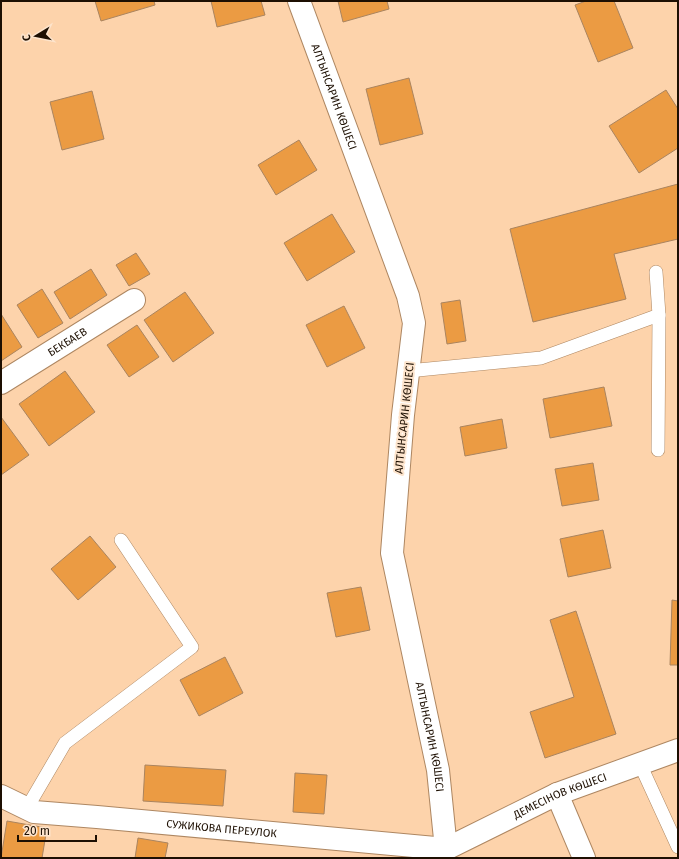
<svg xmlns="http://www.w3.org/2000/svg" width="679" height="859" font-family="'Fira Sans',sans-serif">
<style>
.building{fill:#eb9b43;stroke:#aa845f}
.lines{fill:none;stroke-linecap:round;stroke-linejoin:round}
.service-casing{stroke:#ae8762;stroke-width:14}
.minor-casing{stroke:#ae8762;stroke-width:24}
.service{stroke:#fff;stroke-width:13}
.minor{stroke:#fff;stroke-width:22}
.labels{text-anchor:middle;stroke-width:4;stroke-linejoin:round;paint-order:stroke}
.street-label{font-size:11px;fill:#1d0f02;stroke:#fde4cc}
</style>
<rect width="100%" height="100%" fill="#fdd3ab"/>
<g class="building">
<path d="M 95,1 L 154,1 L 155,5 L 101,21 Z"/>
<path d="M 211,1 L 261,1 L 265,15 L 217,27 Z"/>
<path d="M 338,1 L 387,1 L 389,9 L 343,22 Z"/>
<path d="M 586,1 L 614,1 L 633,48 L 598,62 L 575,5 Z"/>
<path d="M 409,78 L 423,134 L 380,145 L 366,89 Z"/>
<path d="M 666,90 L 678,109 L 678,148 L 639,173 L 609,126 Z"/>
<path d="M 92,91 L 104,139 L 62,150 L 50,102 Z"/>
<path d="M 299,140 L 317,170 L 276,195 L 258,165 Z"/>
<path d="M 678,184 L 678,239 L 614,254 L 626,299 L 533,322 L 510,229 Z"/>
<path d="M 332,214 L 355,252 L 307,281 L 284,243 Z"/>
<path d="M 136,253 L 150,274 L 129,286 L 116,265 Z"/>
<path d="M 91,269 L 107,295 L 70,319 L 54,292 Z"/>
<path d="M 42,289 L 63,323 L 38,338 L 17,305 Z"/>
<path d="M 185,292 L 214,333 L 173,362 L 144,320 Z"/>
<path d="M 460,300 L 466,341 L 447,344 L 441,303 Z"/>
<path d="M 344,306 L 365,348 L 327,367 L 306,325 Z"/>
<path d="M 1,314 L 22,347 L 1,361 Z"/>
<path d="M 137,325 L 159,357 L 129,377 L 107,345 Z"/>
<path d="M 65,371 L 95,412 L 49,446 L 19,404 Z"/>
<path d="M 604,387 L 612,426 L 550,438 L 543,399 Z"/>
<path d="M 1,417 L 29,455 L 1,475 Z"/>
<path d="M 502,419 L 507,448 L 465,456 L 460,427 Z"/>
<path d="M 593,463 L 599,500 L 562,506 L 555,469 Z"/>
<path d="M 603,530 L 611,568 L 568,577 L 560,539 Z"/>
<path d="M 90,536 L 116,567 L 78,600 L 51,569 Z"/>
<path d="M 361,587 L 370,630 L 336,637 L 327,593 Z"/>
<path d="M 672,600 L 678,601 L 678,665 L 670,665 Z"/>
<path d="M 576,611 L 616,734 L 545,758 L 530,712 L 574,697 L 550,620 Z"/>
<path d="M 225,657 L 243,693 L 199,716 L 180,680 Z"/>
<path d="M 145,765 L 226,770 L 223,806 L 143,801 Z"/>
<path d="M 295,773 L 327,775 L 324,814 L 293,812 Z"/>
<path d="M 7,821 L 47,828 L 42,858 L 1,858 Z"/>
<path d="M 138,838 L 168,843 L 165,858 L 135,858 Z"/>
</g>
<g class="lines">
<g class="service-casing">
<g id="service">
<path d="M 408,371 L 541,358 L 659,315 L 656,272"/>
<path d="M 658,450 L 659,315"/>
<path d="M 640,764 L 678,847"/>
<path d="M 27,808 L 65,743 L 192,647 L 121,540"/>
</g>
</g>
<g class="minor-casing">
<g id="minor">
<path id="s1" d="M 299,1 L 408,296 L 414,323 L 403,415 L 392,553 L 438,770 L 446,849"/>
<path id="s2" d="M 1,383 L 134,300"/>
<path d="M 557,794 L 584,858"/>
<path id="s3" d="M 1,796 L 34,812 L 97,817 L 446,849"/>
<path id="s4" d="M 446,849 L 557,794 L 678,750"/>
</g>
</g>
<use href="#service" class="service"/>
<use href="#minor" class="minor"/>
</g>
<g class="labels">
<g class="street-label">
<text dy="4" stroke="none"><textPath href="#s1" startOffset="102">АЛТЫНСАРИН КӨШЕСІ</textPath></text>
<text dy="4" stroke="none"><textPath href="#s2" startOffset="78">БЕКБАЕВ</textPath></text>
<text transform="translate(404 418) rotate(-84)" y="4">АЛТЫНСАРИН КӨШЕСІ</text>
<text dy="4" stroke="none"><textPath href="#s1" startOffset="761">АЛТЫНСАРИН КӨШЕСІ</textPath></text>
<text dy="4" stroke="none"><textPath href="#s4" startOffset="126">ДЕМЕСІНОВ КӨШЕСІ</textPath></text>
<text dy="4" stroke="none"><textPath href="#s3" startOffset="225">СУЖИКОВА ПЕРЕУЛОК</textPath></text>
</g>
</g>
<rect width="679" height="859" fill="none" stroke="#1d0f02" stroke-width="4"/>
<g transform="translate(36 36) rotate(260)" stroke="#fde4cc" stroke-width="3" paint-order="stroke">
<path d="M0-3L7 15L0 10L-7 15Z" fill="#1d0f02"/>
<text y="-6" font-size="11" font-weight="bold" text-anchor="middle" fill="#1d0f02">С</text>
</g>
<path d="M18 835v6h78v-6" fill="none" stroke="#1d0f02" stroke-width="2"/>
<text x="24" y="835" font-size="12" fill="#1d0f02" stroke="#fde4cc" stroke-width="3" paint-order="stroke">20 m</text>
</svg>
